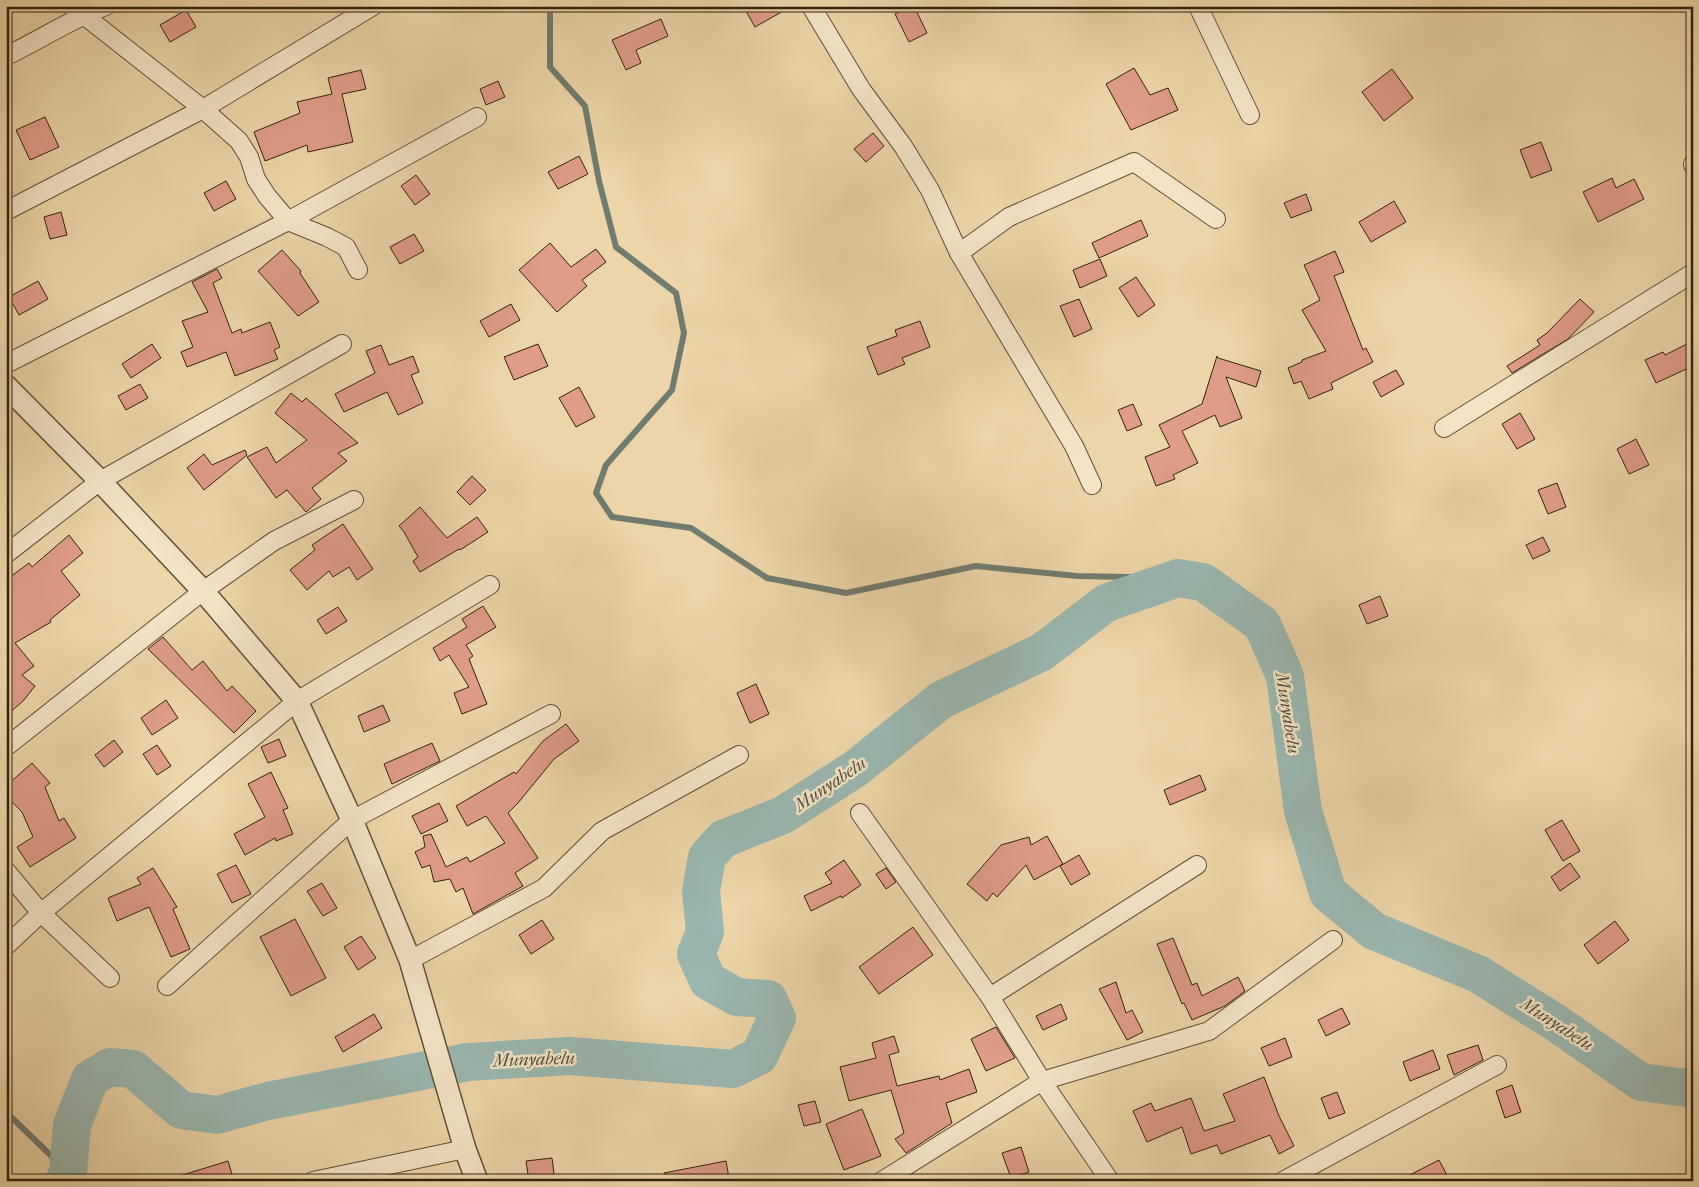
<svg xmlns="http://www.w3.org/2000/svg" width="1699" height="1187" font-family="'IM FELL French Canon',serif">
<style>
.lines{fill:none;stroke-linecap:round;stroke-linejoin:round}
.stream{stroke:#707c6f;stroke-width:6}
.river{stroke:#9ab7b0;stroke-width:38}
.building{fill:#df9c87;stroke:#32230e}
.minor-casing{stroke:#605034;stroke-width:20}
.tertiary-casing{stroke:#605034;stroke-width:24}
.minor{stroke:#f3e4c6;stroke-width:18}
.tertiary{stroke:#f3e4c6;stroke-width:21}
.labels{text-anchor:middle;stroke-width:5;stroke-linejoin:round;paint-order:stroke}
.water-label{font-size:18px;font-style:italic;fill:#514f3f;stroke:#f3e4c6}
</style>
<rect width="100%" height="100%" fill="#ecd5a8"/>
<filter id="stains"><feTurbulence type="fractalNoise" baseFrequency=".004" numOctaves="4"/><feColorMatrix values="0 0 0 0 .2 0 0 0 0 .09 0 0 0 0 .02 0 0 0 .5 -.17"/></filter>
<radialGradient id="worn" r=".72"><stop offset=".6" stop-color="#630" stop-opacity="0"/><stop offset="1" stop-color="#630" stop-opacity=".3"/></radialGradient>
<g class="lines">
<g class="stream">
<path d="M 550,6 L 550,67 L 585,106 L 599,181 L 616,247 L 676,293 L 684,333 L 672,390 L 606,465 L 596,493 L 612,517 L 691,528 L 767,578 L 846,593 L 976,566 L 1077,576 L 1178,578"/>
<path d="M 6,1112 L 68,1172"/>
</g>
<path class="river" d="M 64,1181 L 68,1172 L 72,1125 L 90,1079 L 110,1067 L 133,1069 L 181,1110 L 217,1115 L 268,1101 L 468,1062 L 570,1056 L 733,1069 L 759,1056 L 777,1018 L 768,999 L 737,997 L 708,981 L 696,954 L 705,932 L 701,891 L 707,857 L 723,839 L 783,815 L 855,769 L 941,700 L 1042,652 L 1106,603 L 1178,578 L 1203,582 L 1262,624 L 1285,676 L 1303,811 L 1328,893 L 1374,931 L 1478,974 L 1553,1021 L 1641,1082 L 1686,1088 L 1693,1086"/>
</g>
<g class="building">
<path d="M 743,6 L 792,6 L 755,27 Z"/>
<path d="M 911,6 L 914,6 L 927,33 L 909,42 L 895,14 Z"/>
<path d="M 186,10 L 196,27 L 170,42 L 160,25 Z"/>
<path d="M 661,19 L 668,36 L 636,50 L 641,63 L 626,70 L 612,40 Z"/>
<path d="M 1134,68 L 1150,95 L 1168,88 L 1178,110 L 1131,130 L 1106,84 Z"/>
<path d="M 1392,69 L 1413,98 L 1384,121 L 1362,92 Z"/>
<path d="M 361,70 L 366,89 L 342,94 L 353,142 L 308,152 L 307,145 L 265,161 L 254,132 L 300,113 L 297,102 L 332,94 L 328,78 Z"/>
<path d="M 498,81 L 505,97 L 486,105 L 480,89 Z"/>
<path d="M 45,117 L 59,147 L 30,160 L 16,130 Z"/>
<path d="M 873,133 L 884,146 L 866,162 L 854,149 Z"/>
<path d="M 1541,142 L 1552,170 L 1531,178 L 1520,150 Z"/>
<path d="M 579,156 L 588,174 L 558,189 L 548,172 Z"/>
<path d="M 416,175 L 430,194 L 415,205 L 401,186 Z"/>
<path d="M 1612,178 L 1616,188 L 1634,179 L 1644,199 L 1598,222 L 1583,192 Z"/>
<path d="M 226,181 L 236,199 L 214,211 L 204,193 Z"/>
<path d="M 1306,194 L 1312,210 L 1291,218 L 1284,203 Z"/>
<path d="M 1394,201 L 1406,222 L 1371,242 L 1359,222 Z"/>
<path d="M 61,212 L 67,235 L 50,239 L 44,217 Z"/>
<path d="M 1141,220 L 1148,236 L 1099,258 L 1092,243 Z"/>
<path d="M 414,234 L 424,251 L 400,264 L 390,247 Z"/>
<path d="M 550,243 L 571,267 L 596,249 L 606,262 L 582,280 L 587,286 L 557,312 L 519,270 Z"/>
<path d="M 282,250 L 301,271 L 300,273 L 319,302 L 298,316 L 258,271 Z"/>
<path d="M 1335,251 L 1344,272 L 1334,276 L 1363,350 L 1366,348 L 1373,362 L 1331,383 L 1333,389 L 1309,399 L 1301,381 L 1294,384 L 1288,368 L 1302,362 L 1302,360 L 1326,351 L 1302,310 L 1320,300 L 1304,265 Z"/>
<path d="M 1100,259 L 1107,276 L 1080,288 L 1073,270 Z"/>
<path d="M 217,269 L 222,278 L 213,283 L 232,333 L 241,329 L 242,333 L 270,322 L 280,347 L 274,350 L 278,359 L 235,376 L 226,352 L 187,367 L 181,352 L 193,347 L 182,321 L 208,312 L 192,282 Z"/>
<path d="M 1136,277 L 1155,305 L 1138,317 L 1119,288 Z"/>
<path d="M 38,281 L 48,299 L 19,315 L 9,297 Z"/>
<path d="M 1079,299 L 1092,329 L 1074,337 L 1060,306 Z"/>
<path d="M 1580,299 L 1594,312 L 1568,339 L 1512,373 L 1507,366 L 1540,345 L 1537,340 L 1547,333 Z"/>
<path d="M 511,304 L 520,320 L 489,337 L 480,321 Z"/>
<path d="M 920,321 L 930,347 L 902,358 L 905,364 L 878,375 L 867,347 L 897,336 L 895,330 Z"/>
<path d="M 1693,341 L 1693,366 L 1656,383 L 1645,360 L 1663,352 L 1665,355 Z"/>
<path d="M 152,344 L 161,358 L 131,378 L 122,364 Z"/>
<path d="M 538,344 L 548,366 L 514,380 L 504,357 Z"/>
<path d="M 381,345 L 389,365 L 413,356 L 419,372 L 411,375 L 423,403 L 398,415 L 387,392 L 344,412 L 335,394 L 375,373 L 366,351 Z"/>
<path d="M 1217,356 L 1218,358 L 1261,371 L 1256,387 L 1226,377 L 1242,418 L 1220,427 L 1215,415 L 1182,431 L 1198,463 L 1173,475 L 1175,479 L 1156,486 L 1145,457 L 1170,447 L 1159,425 L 1202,404 Z"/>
<path d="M 1396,370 L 1404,384 L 1381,397 L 1373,382 Z"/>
<path d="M 140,384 L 148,398 L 126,410 L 118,396 Z"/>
<path d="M 579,387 L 595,417 L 576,427 L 559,398 Z"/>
<path d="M 291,393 L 302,402 L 306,398 L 358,443 L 338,453 L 347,461 L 312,488 L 321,499 L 306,512 L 287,490 L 276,498 L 247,457 L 267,447 L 276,463 L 307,440 L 275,413 Z"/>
<path d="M 1133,404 L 1142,425 L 1127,431 L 1118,410 Z"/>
<path d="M 1520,413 L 1535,439 L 1517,449 L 1502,424 Z"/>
<path d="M 1636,439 L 1649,465 L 1629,474 L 1617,449 Z"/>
<path d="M 245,450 L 247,455 L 204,490 L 187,468 L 204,454 L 212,465 Z"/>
<path d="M 472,476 L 486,490 L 470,505 L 457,492 Z"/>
<path d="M 1557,483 L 1566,507 L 1548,514 L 1538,490 Z"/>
<path d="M 420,507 L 447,538 L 477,517 L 488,532 L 460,550 L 459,549 L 420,572 L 413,561 L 418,557 L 404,532 L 399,526 Z"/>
<path d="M 343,524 L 373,569 L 357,580 L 349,567 L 333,577 L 329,571 L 307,590 L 290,570 L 315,550 L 312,545 Z"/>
<path d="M 69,535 L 83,553 L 61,571 L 80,595 L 50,620 L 51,622 L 15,643 L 34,666 L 22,675 L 35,686 L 24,700 L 6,716 L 6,580 L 29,563 L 32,567 Z"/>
<path d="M 1543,537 L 1550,551 L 1533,559 L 1526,545 Z"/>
<path d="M 1380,596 L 1388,616 L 1367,624 L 1359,605 Z"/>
<path d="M 483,606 L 496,627 L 466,645 L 473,656 L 469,659 L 487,704 L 462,714 L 454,693 L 469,687 L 449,655 L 440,661 L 433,648 L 467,627 L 462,619 Z"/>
<path d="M 338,607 L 347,621 L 326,634 L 317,620 Z"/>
<path d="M 163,637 L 192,670 L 203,661 L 227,691 L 232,686 L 256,711 L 234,733 L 148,649 Z"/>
<path d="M 756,684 L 769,714 L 750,723 L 737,693 Z"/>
<path d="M 166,700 L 178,718 L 152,735 L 141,718 Z"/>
<path d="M 383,705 L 390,721 L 364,732 L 358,716 Z"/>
<path d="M 566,724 L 579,741 L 554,759 L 518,803 L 508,813 L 538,858 L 515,873 L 523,886 L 473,914 L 463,888 L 456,892 L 450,879 L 434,882 L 430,865 L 422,868 L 415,852 L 425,847 L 423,836 L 431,834 L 446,867 L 467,857 L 470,862 L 505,843 L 486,816 L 467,826 L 456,806 L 514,772 L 516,774 L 543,741 Z"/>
<path d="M 279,739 L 286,756 L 268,763 L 261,747 Z"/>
<path d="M 114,740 L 123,752 L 104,767 L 95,755 Z"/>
<path d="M 432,743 L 440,761 L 392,784 L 384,764 Z"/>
<path d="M 157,745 L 171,766 L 157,775 L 143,754 Z"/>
<path d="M 32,763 L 50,783 L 45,787 L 59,821 L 64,818 L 76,838 L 30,867 L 17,847 L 33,837 L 22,812 L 6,796 L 6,786 Z"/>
<path d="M 271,772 L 288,808 L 283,810 L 293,834 L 276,841 L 275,838 L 245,855 L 234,834 L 265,817 L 248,784 Z"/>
<path d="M 1200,775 L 1206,790 L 1170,805 L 1164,790 Z"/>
<path d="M 439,803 L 448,821 L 421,834 L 412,816 Z"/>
<path d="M 1562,820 L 1580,851 L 1563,861 L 1545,830 Z"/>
<path d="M 1047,836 L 1063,864 L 1034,880 L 1026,865 L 997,897 L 993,893 L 987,901 L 967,884 L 1001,845 L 1029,837 L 1031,845 Z"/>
<path d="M 1079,855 L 1090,874 L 1071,885 L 1060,866 Z"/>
<path d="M 844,860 L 861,885 L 842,898 L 841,896 L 811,911 L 804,896 L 832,883 L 825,873 Z"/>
<path d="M 1570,863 L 1580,877 L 1560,891 L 1551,877 Z"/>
<path d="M 236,865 L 251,894 L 232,903 L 217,874 Z"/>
<path d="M 153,868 L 177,907 L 173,909 L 190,949 L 171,957 L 149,907 L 117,921 L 108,898 L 141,884 L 137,878 Z"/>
<path d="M 886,868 L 896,882 L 886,889 L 876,874 Z"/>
<path d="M 322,883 L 337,908 L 323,916 L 307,891 Z"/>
<path d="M 295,919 L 326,978 L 291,996 L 260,937 Z"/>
<path d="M 542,920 L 554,939 L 531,954 L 519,935 Z"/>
<path d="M 1615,921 L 1629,940 L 1598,964 L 1584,945 Z"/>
<path d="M 913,927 L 933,955 L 879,994 L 859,967 Z"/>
<path d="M 361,936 L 376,958 L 358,970 L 344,947 Z"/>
<path d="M 1173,938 L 1192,985 L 1197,983 L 1202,996 L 1238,977 L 1245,991 L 1225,1006 L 1192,1020 L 1184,1003 L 1182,1004 L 1157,944 Z"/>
<path d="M 1116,982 L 1126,1013 L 1132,1010 L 1143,1032 L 1127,1040 L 1099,989 Z"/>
<path d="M 1061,1004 L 1067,1019 L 1043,1030 L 1036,1016 Z"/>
<path d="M 1342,1008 L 1350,1024 L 1326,1036 L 1318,1020 Z"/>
<path d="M 374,1014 L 382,1028 L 343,1052 L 335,1037 Z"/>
<path d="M 996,1027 L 1015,1058 L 986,1071 L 971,1039 Z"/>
<path d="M 894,1036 L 899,1052 L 889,1055 L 897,1086 L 939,1076 L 940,1080 L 969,1069 L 977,1092 L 946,1103 L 952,1123 L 906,1153 L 895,1139 L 904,1133 L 891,1090 L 849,1101 L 840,1067 L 876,1058 L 872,1043 Z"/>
<path d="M 1285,1038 L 1292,1057 L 1269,1066 L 1261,1048 Z"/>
<path d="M 1478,1045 L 1483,1060 L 1454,1075 L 1447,1055 Z"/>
<path d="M 1433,1050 L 1440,1069 L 1410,1081 L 1403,1062 Z"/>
<path d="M 1264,1077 L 1279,1116 L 1294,1146 L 1279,1154 L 1270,1135 L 1221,1154 L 1217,1145 L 1191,1154 L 1182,1127 L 1147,1142 L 1133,1111 L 1151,1103 L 1155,1111 L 1191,1098 L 1204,1131 L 1235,1121 L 1223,1094 Z"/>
<path d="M 1512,1085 L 1521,1112 L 1505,1118 L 1496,1091 Z"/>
<path d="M 1337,1092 L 1345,1113 L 1329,1119 L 1321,1098 Z"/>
<path d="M 815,1101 L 821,1122 L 804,1126 L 798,1105 Z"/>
<path d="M 862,1109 L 881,1156 L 844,1170 L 826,1124 Z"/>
<path d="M 1021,1147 L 1029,1172 L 1011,1178 L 1002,1153 Z"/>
<path d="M 552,1158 L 555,1181 L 529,1181 L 526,1161 Z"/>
<path d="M 1439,1160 L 1450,1181 L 1398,1181 Z"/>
<path d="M 228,1161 L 234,1181 L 176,1181 L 176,1177 Z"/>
<path d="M 726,1161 L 729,1178 L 714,1181 L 665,1181 L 664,1173 Z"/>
</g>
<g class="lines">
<g class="minor-casing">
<g id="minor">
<path d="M 72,6 L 203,109 L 239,141 L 249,157 L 256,179 L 267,196 L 288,221 L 327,237 L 346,247 L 358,270"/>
<path d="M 811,6 L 861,89 L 903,146 L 930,190 L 959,253 L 1074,446 L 1092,485"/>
<path d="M 1198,6 L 1250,115"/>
<path d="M 6,56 C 40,40 71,19 106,6"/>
<path d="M 1693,164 L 1693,165"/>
<path d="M 6,211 L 203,109 L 373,6"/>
<path d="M 959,253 L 1009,217 L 1134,162 L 1216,219"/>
<path d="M 6,364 L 288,221 L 477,117"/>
<path d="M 1444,428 L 1693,273"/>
<path d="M 6,554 L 100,481 L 342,344"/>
<path d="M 6,747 L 203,591 L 274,541 L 354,500"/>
<path d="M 860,813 L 990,997 L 1042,1081 L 1110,1181"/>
<path d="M 6,871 L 41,913 L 110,978"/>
<path d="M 6,946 L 41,913 L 297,701 L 490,585"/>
<path d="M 410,960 L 544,888 L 602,831 L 739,755"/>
<path d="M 167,986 L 352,820 L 551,714"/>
<path d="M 990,997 L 1197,865"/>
<path d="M 313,1181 L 465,1149"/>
<path d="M 882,1181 L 1042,1081 L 1209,1031 L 1333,940"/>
<path d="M 1283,1181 L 1497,1065"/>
</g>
</g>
<g class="tertiary-casing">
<path id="tertiary" d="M 6,386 L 100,481 L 203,591 L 297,701 L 352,820 L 410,960 L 465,1149 L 477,1181"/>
</g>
<use href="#minor" class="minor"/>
<use href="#tertiary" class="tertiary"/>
</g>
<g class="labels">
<g class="water-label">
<text transform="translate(1288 713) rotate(81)" y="6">Munyabelu</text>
<text transform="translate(830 784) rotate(-34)" y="6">Munyabelu</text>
<text transform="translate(1557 1024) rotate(33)" y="6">Munyabelu</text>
<text transform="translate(534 1059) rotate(-2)" y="6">Munyabelu</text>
</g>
</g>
<rect width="1699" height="1187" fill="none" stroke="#ecd5a8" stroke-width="25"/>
<rect x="8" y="8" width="1684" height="1172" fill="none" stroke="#32230e" stroke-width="2.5"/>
<rect x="12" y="12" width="1674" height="1162" fill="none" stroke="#32230e"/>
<rect width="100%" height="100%" filter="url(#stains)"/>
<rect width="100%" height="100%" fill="url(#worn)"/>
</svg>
